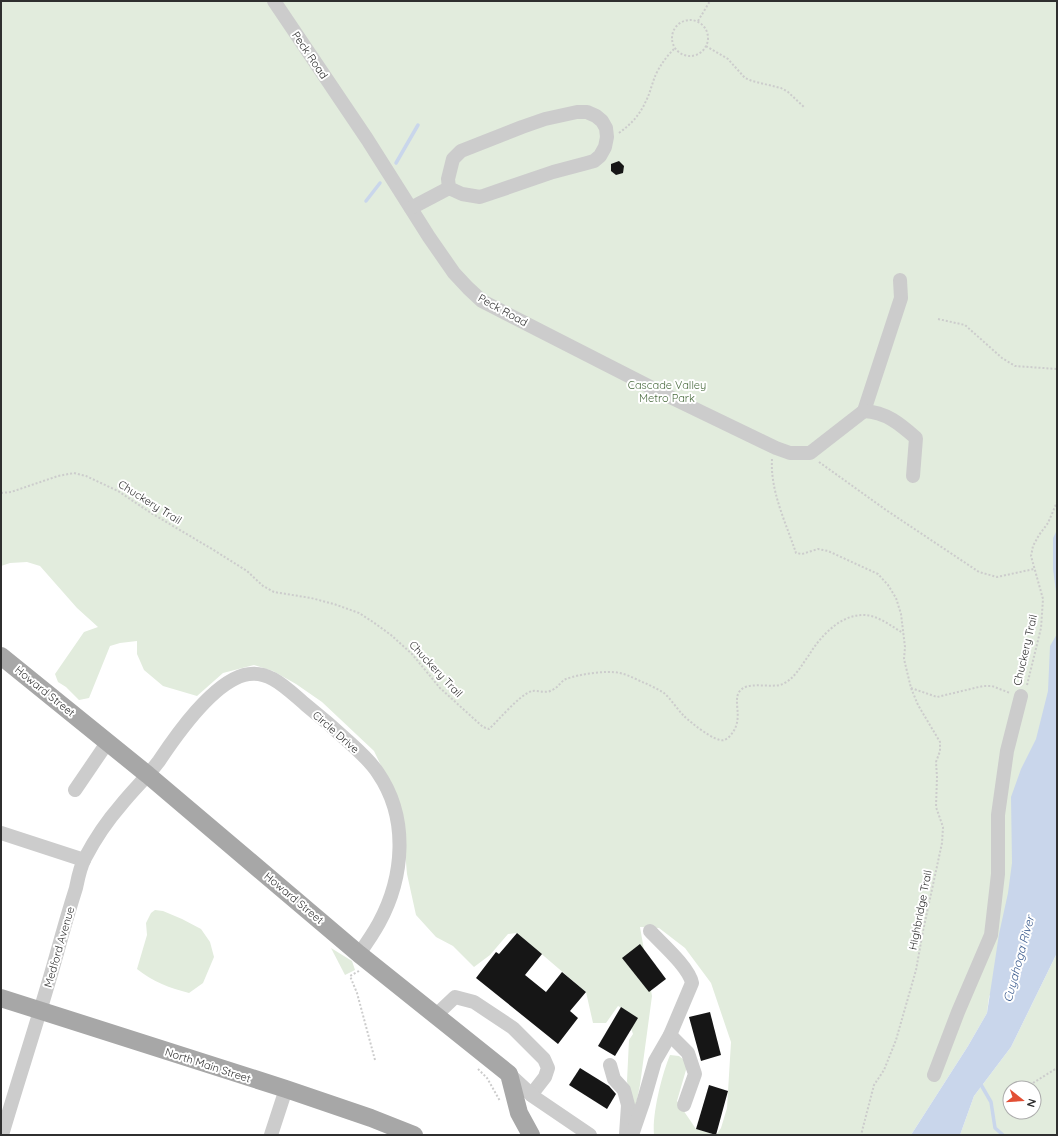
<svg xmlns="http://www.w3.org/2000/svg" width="1058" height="1136" font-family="Quicksand,sans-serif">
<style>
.green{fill:#e2ecdd;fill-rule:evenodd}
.water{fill:#c9d6eb}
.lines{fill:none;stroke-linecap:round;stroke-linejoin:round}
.stream{stroke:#c9d6eb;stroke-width:3.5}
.building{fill:#161616}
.path{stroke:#ccc;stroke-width:2;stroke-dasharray:2 2;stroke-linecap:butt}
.minor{stroke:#ccc;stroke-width:14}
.major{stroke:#a7a7a7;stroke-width:18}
.labels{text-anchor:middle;stroke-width:4;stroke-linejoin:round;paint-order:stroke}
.street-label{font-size:11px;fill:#2f2f2f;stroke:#fff}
.park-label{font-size:11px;fill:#486a3d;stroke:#fff}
.water-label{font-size:12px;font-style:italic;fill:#3e5e90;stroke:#fff}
</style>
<rect width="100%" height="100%" fill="#fff"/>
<g class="green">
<path d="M 1,1 L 1057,1 L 1057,850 L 989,997 L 987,1013 L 968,1046 L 911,1135 L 654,1135 C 652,1114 662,1074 670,1055 L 679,1056 L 688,1063 L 677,1101 L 696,1129 L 716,1135 L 721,1128 L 727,1108 L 731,1042 L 711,983 L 685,948 L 659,928 L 640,927 L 652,996 L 640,1085 L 635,1109 L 631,1105 L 627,1081 L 629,1040 L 633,1034 L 625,1010 L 618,1006 L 606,1023 L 593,1023 L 586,992 L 517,933 L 508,934 L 490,955 L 474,967 L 453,946 L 436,937 L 416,915 L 407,874 L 401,807 L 374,751 L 322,702 L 296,684 L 273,671 L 254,665 L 223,673 L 197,696 L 163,686 L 144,670 L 137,654 L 137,641 L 120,643 L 110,646 L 89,698 L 79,700 L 66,687 L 58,682 L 55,674 L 84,632 L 98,627 L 77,608 L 40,566 L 27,562 L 10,563 L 1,566 Z"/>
<path d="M 155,910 L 163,911 L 182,919 L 201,929 L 210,942 L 214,957 L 203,983 L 189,993 C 170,988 153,982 137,969 L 147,935 L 146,923 L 151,913 Z"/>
<path d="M 331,948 L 352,961 L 355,970 L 345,975 Z"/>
<path d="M 1057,953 L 1057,1135 L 960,1135 L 974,1096 L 1011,1047 ZM 1010,1088 L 1034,1088 L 1034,1112 L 1010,1112 Z"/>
</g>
<g class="water">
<path d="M 1057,530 L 1057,599 L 1053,569 L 1053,538 Z"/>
<path d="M 1057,634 L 1057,953 L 1011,1047 L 974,1096 L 960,1135 L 911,1135 L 968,1046 L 987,1013 L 999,934 L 1008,893 L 1012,863 L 1011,797 L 1021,769 L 1036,739 L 1048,691 L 1050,646 Z"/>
</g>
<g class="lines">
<g class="stream">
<path d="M 396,163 L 418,125"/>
<path d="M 366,201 L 380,183"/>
<path d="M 980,1083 L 991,1102 L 995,1128 L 1003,1135"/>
</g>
</g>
<g class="building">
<path d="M 619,161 L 624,166 L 623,173 L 616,175 L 611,171 L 611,164 Z"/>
<path d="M 517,933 L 542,954 L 525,975 L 546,992 L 562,972 L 586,992 L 570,1011 L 578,1018 L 558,1044 L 476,978 L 496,952 L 499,954 Z"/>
<path d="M 640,944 L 666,979 L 649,992 L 622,958 Z"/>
<path d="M 621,1007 L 638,1018 L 615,1056 L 598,1046 Z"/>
<path d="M 710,1012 L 721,1055 L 701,1061 L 689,1017 Z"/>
<path d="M 580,1068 L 609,1086 L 616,1094 L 607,1109 L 569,1085 Z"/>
<path d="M 709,1085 L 728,1091 L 716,1135 L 696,1129 Z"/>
</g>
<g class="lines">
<g class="path">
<circle cx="690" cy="38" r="18"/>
<path d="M 698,21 L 710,1"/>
<path d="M 706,46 L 728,59 L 745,78 L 752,81 L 781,88 L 788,92 L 805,108"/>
<path d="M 619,133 C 630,125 639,116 645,103 C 650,94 652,83 656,74 C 661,64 667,56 674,49"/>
<path d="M 938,319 L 965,325 L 1002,358 L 1015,366 L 1057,369"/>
<path d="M 772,459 C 770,491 786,523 796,553 L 802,554 L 818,549 L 828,551 L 878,574 L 888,585 L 896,598 L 901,614 L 905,647 L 904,659 L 911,688 L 918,705 L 940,742 L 940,751 L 936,762 L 937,777 L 936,807 L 943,827 L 942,843 L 923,931 L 916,970 L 896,1040 L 884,1070 L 874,1085 L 861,1135"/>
<path d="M 819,462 L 886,510 L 979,572 L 997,577 L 1034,569"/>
<path d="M 1,493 L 11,492 L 58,476 L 74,473 L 86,476 L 118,491 L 151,513 L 212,549 L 247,571 L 263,586 L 274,592 L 311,598 L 334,604 L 359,613 L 373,622 L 391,635 L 412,654 L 440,688 L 483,727 L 489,729 C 499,720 519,695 532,691 C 538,690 546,694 552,690 C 558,688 561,681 566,679 C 580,674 606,670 620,673 C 629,675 637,680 645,683 C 651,686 658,689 664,693 C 671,699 677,709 684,716 C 690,722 716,743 724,740 C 728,739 731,735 733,732 C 743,717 733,702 739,692 C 747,680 771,689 783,684 C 795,678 801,666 809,655 C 820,637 840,614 865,615 C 879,616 891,626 903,633"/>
<path d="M 1027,685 L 1041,628 L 1043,599 L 1031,556 L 1033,546 L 1039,535 L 1048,523 L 1057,502"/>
<path d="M 911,688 L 937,697 L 983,686 L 992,686 L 1010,693"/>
<path d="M 359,971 L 350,976 L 357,993 L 375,1060"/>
<path d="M 478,1069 L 487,1078 L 500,1101"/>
<path d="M 1033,1083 L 1057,1068"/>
</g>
<g class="minor">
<path d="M 274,1 L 367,139 L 429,237 L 454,273 L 468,288 L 482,301 L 664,394 L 776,448 L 790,453 L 810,453 L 864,411 L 901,298 L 900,280"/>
<path d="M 411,208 L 449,188 L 462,194 L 480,197 L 553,172 L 587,163 L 594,161 L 600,156 L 605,147 L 607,137 L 606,128 L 602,121 L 596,116 L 587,112 L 577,112 L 545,119 L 522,127 L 461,151 L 453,159 L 448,179 L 449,188"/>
<path d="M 864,411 C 886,412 900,424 916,438 L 913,476"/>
<path d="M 75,790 L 107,743"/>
<path d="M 1,833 L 84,860"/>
<path d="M 436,1015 L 455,997 L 474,1002 L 513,1028 L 544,1059 L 548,1068 L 545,1077 L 531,1095"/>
<path d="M 670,1035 L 688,1053 L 695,1074 L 684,1105"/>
<path d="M 610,1065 L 614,1079 L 624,1090 L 628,1105 L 626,1135"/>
<path d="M 509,1074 L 534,1097 L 590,1135"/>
<path d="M 934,1075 L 958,1012 L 991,935 L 998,874 L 998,815 L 1007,751 L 1021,696"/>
<path d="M 2,1135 C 20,1074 40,1014 57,953 C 63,931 69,910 76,888 C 78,878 80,867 85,858 C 95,839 107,821 121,805 C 133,790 147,777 159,761 C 177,734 212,684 244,675 C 269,668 288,690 306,705 C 321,717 336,730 350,743 C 360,752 371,762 378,773 C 409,818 404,877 379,923 C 373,934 366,944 359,954"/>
<path d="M 271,1135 L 286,1089"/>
<path d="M 632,1135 L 643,1103 L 655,1061 L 670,1035 L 692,983 C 689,967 661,943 650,931"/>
</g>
<g class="major">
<path d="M 1,656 L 148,775 L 359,954 L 509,1074 L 519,1113 L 531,1135"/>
<path d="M 1,998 L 286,1089 L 371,1118 L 414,1135"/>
</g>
</g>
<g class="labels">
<g class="street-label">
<text transform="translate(310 55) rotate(56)" y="4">Peck Road</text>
<text transform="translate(503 310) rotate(29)" y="4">Peck Road</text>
<text transform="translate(150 502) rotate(32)" y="4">Chuckery Trail</text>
<text transform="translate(1025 650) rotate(-77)" y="4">Chuckery Trail</text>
<text transform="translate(436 669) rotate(47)" y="4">Chuckery Trail</text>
<text transform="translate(45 691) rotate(39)" y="4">Howard Street</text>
<text transform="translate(336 732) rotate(41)" y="4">Circle Drive</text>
<text transform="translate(294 898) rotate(40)" y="4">Howard Street</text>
<text transform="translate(920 910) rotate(-79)" y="4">Highbridge Trail</text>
<text transform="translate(59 947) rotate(-74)" y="4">Medford Avenue</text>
<text transform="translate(208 1065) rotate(18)" y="4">North Main Street</text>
</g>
<g class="park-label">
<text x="667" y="389">Cascade Valley<tspan x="667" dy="13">Metro Park</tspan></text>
</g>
<g class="water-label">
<text transform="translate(1019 959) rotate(-75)" y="4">Cuyahoga River</text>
</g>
</g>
<rect width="1058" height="1136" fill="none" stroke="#2f2f2f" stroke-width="4"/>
<g transform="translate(1022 1100) rotate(107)"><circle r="19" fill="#ffffff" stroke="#acacac"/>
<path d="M0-3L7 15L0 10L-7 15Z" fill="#e24f35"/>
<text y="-6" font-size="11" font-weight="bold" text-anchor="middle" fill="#2f2f2f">N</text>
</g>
</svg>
